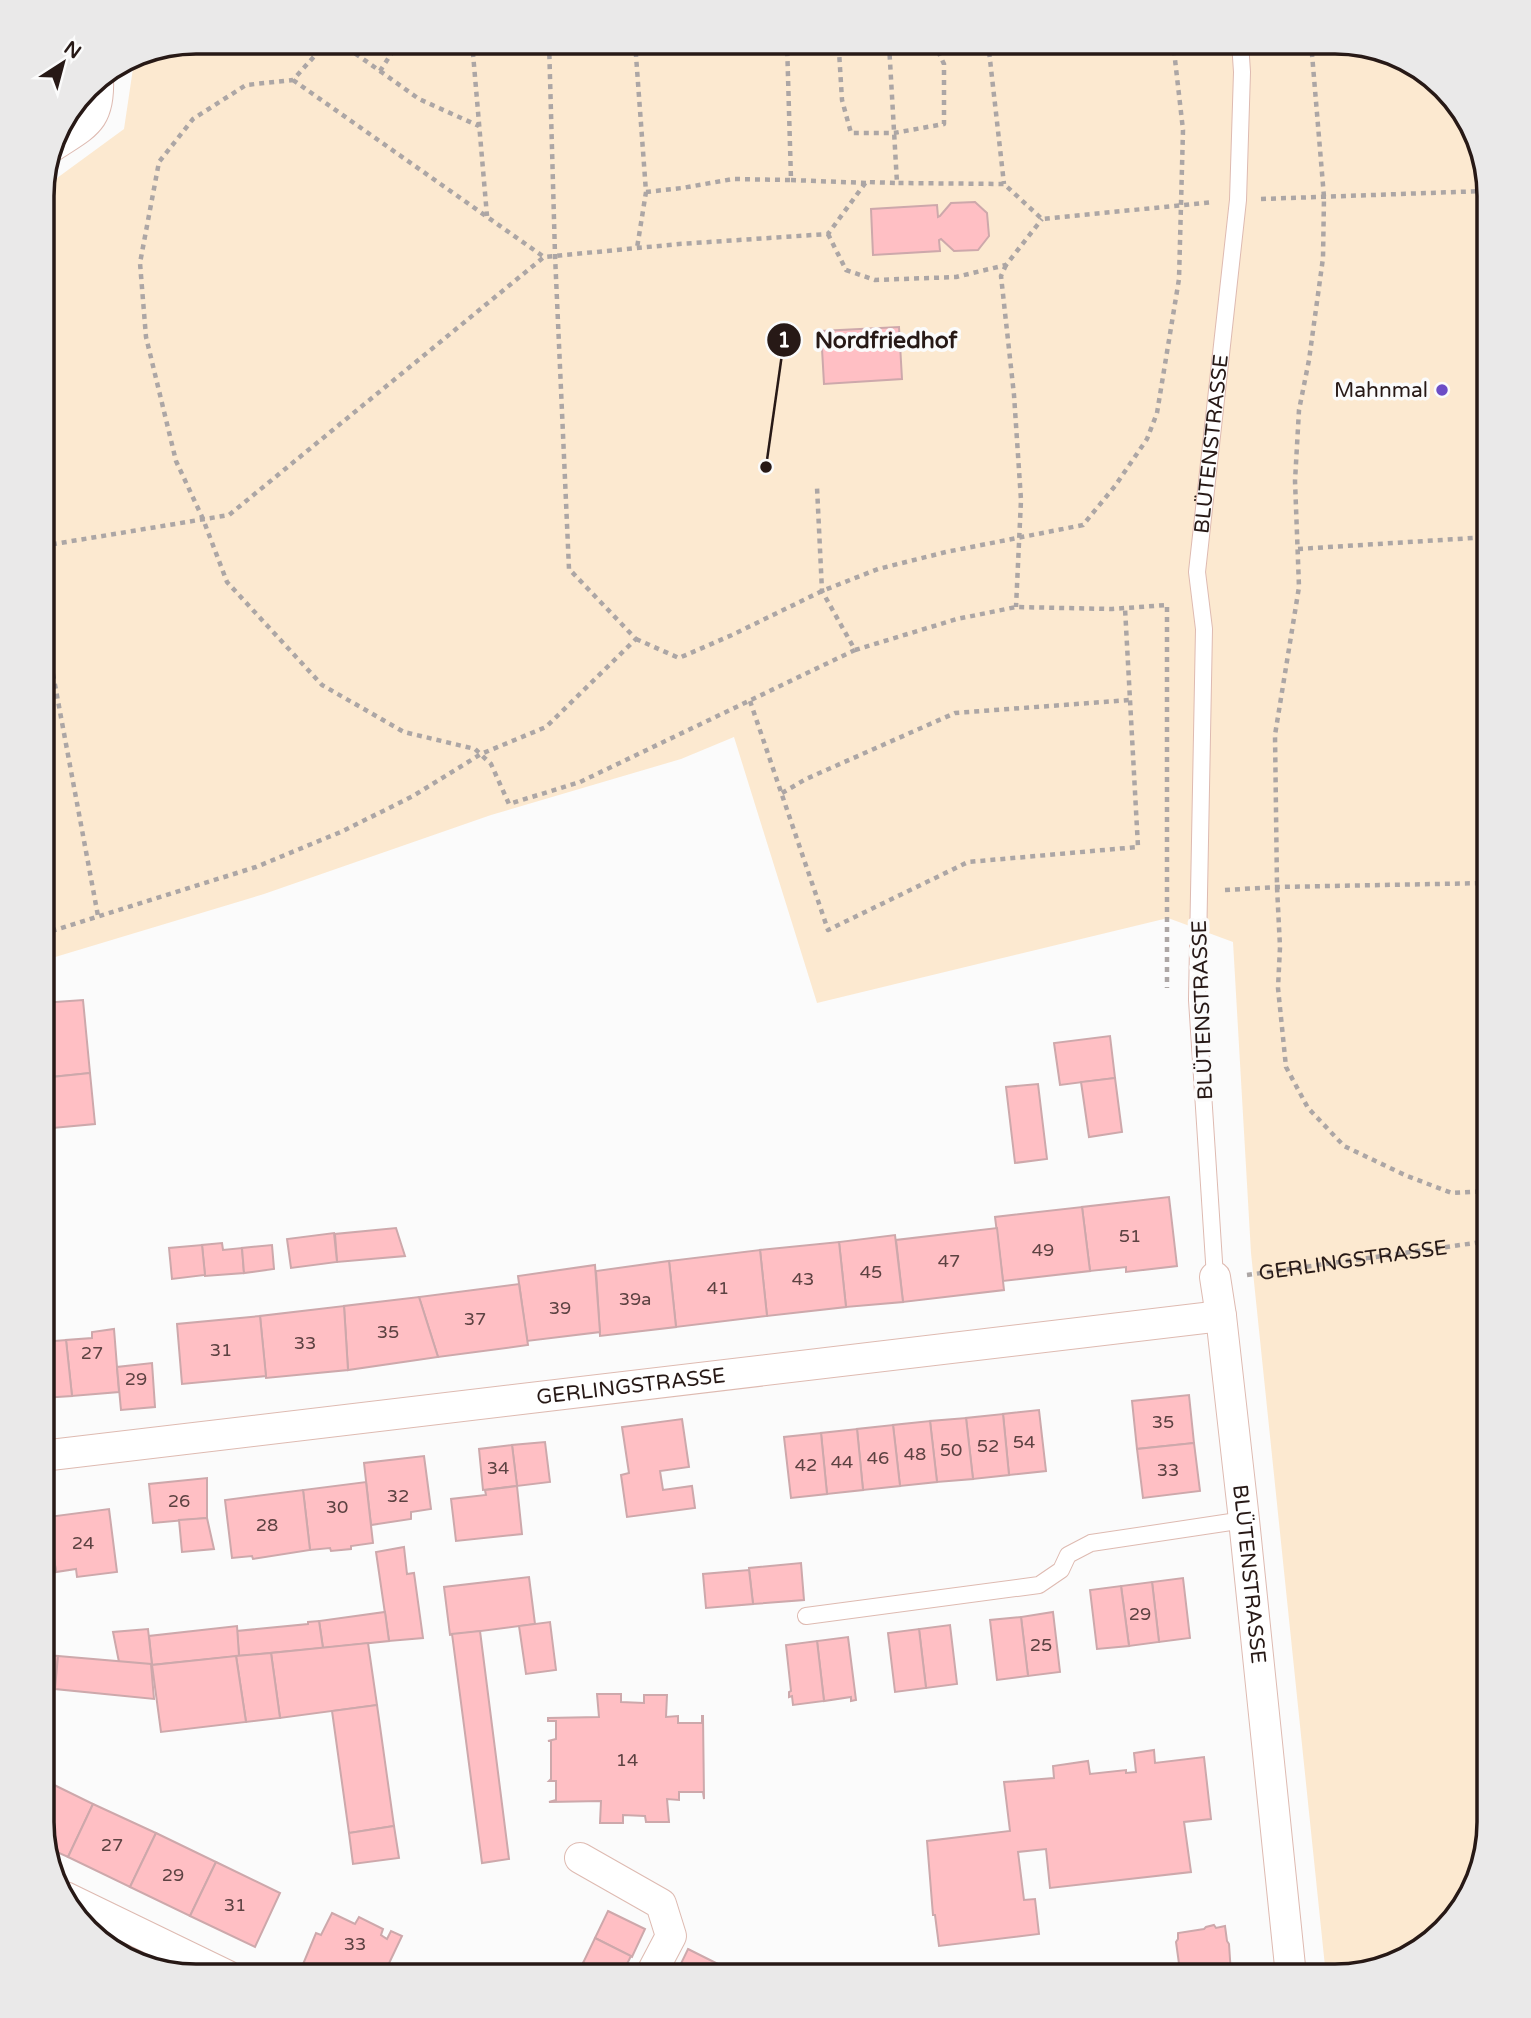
<svg xmlns="http://www.w3.org/2000/svg" width="1531" height="2018" font-family="'Varela Round',sans-serif">
<style>
.green{fill:#fce9d0}
.building{fill:#ffbfc4;stroke:#cda8ab;stroke-width:2}
.lines{fill:none;stroke-linecap:round;stroke-linejoin:round}
.lane-casing{stroke:#debab1;stroke-width:18}
.street-casing{stroke:#debab1;stroke-width:32}
.path{stroke:#aca6a5;stroke-width:4.5;stroke-dasharray:5 5;stroke-linecap:butt}
.lane{stroke:#fff;stroke-width:16}
.street{stroke:#fff;stroke-width:30}
.poi-dot{fill:#6c4dc6;stroke:#fbfbfb;stroke-width:2.5}
.labels{text-anchor:middle;stroke-width:7;stroke-linejoin:round;paint-order:stroke}
.number-label{font-size:18px;fill:#5d4242}
.poi-label{font-size:21px;fill:#271916;stroke:#fbfbfb;text-anchor:end}
.street-label{font-size:21px;fill:#271916;stroke:#fbfbfb}
.rim{fill:none;stroke:#271916;stroke-width:3.5}
.leader{fill:none;stroke:#271916;stroke-width:2.5}
.callout-dot{fill:#271916;stroke:#fbfbfb;stroke-width:2.5}
.mark-label{font-size:21px;text-anchor:middle;font-weight:bold;fill:#fff}
.callout-label{font-size:23px;text-anchor:middle;font-weight:bold;fill:#271916;stroke:#fbfbfb;stroke-width:7;stroke-linejoin:round;paint-order:stroke}
</style>
<rect width="100%" height="100%" fill="#fbfbfb"/>
<path class="green" d="M 197,42 L 1344,42 L 1412,63 L 1463,111 L 1489,197 L 1489,1822 L 1468,1898 L 1420,1950 L 1335,1976 L 1326,1976 L 1251,1253 L 1233,942 L 1168,918 L 817,1003 L 734,737 L 681,759 L 491,815 L 264,894 L 42,961 L 42,189 L 124,129 L 135,55 Z"/>
<g class="building">
<path d="M 975,202 L 987,213 L 989,236 L 978,250 L 954,251 L 941,239 L 939,240 L 940,251 L 873,255 L 871,209 L 937,205 L 938,217 L 940,216 L 951,203 Z"/>
<path d="M 899,327 L 902,379 L 824,384 L 821,331 Z"/>
<path d="M 83,1000 L 90,1073 L 42,1078 L 42,1003 Z"/>
<path d="M 1110,1036 L 1115,1078 L 1060,1085 L 1054,1043 Z"/>
<path d="M 90,1073 L 95,1124 L 42,1129 L 42,1078 Z"/>
<path d="M 1115,1078 L 1122,1132 L 1089,1137 L 1081,1082 Z"/>
<path d="M 1038,1084 L 1047,1159 L 1015,1163 L 1006,1087 Z"/>
<path d="M 1169,1197 L 1177,1266 L 1126,1272 L 1126,1267 L 1090,1271 L 1082,1207 Z"/>
<path d="M 1082,1207 L 1090,1271 L 1003,1281 L 995,1217 Z"/>
<path d="M 396,1228 L 405,1256 L 337,1262 L 335,1234 Z"/>
<path d="M 997,1228 L 1004,1290 L 903,1302 L 896,1240 Z"/>
<path d="M 334,1233 L 337,1262 L 291,1268 L 287,1239 Z"/>
<path d="M 895,1235 L 903,1302 L 846,1307 L 839,1242 Z"/>
<path d="M 839,1242 L 846,1307 L 767,1316 L 760,1250 Z"/>
<path d="M 222,1243 L 223,1250 L 242,1248 L 244,1273 L 205,1276 L 202,1245 Z"/>
<path d="M 202,1245 L 205,1275 L 172,1279 L 169,1248 Z"/>
<path d="M 272,1245 L 274,1269 L 244,1273 L 242,1248 Z"/>
<path d="M 760,1250 L 767,1316 L 676,1327 L 669,1261 Z"/>
<path d="M 669,1261 L 676,1327 L 600,1336 L 596,1271 Z"/>
<path d="M 595,1265 L 600,1332 L 527,1341 L 518,1276 Z"/>
<path d="M 519,1284 L 528,1345 L 438,1357 L 419,1297 Z"/>
<path d="M 419,1297 L 438,1357 L 348,1370 L 344,1306 Z"/>
<path d="M 344,1306 L 348,1370 L 266,1378 L 260,1316 Z"/>
<path d="M 260,1316 L 266,1376 L 182,1384 L 177,1324 Z"/>
<path d="M 114,1329 L 119,1392 L 72,1396 L 66,1340 L 92,1338 L 92,1332 Z"/>
<path d="M 66,1340 L 72,1396 L 42,1398 L 42,1342 Z"/>
<path d="M 152,1363 L 155,1407 L 121,1410 L 117,1367 Z"/>
<path d="M 1189,1395 L 1194,1443 L 1137,1449 L 1132,1401 Z"/>
<path d="M 1039,1410 L 1046,1471 L 1009,1475 L 1003,1414 Z"/>
<path d="M 1003,1414 L 1009,1475 L 973,1479 L 966,1418 Z"/>
<path d="M 966,1418 L 973,1479 L 937,1482 L 930,1421 Z"/>
<path d="M 682,1419 L 689,1467 L 660,1471 L 663,1490 L 692,1486 L 695,1508 L 627,1517 L 621,1475 L 629,1473 L 622,1427 Z"/>
<path d="M 930,1421 L 937,1482 L 900,1486 L 893,1425 Z"/>
<path d="M 893,1425 L 900,1486 L 863,1490 L 857,1429 Z"/>
<path d="M 857,1429 L 863,1490 L 827,1494 L 821,1433 Z"/>
<path d="M 821,1433 L 827,1494 L 791,1498 L 784,1437 Z"/>
<path d="M 545,1442 L 550,1482 L 517,1486 L 512,1445 Z"/>
<path d="M 1194,1443 L 1200,1491 L 1143,1498 L 1137,1449 Z"/>
<path d="M 512,1445 L 517,1486 L 483,1490 L 479,1449 Z"/>
<path d="M 424,1456 L 431,1509 L 411,1512 L 411,1519 L 371,1525 L 364,1463 Z"/>
<path d="M 207,1478 L 207,1518 L 153,1523 L 149,1484 Z"/>
<path d="M 366,1482 L 373,1543 L 351,1546 L 351,1549 L 331,1551 L 330,1548 L 310,1550 L 303,1490 Z"/>
<path d="M 517,1486 L 522,1534 L 456,1541 L 451,1499 L 486,1495 L 485,1490 Z"/>
<path d="M 303,1490 L 310,1550 L 253,1559 L 252,1556 L 232,1558 L 225,1500 Z"/>
<path d="M 109,1509 L 117,1572 L 77,1577 L 76,1569 L 56,1572 L 48,1517 Z"/>
<path d="M 42,1516 L 48,1516 L 56,1572 L 42,1573 Z"/>
<path d="M 207,1518 L 214,1549 L 182,1552 L 179,1520 Z"/>
<path d="M 404,1547 L 407,1574 L 414,1573 L 423,1638 L 389,1641 L 376,1552 Z"/>
<path d="M 801,1563 L 804,1600 L 753,1604 L 749,1568 Z"/>
<path d="M 749,1570 L 753,1604 L 706,1608 L 703,1574 Z"/>
<path d="M 529,1577 L 535,1624 L 450,1635 L 444,1587 Z"/>
<path d="M 1183,1578 L 1190,1638 L 1159,1642 L 1152,1582 Z"/>
<path d="M 1152,1582 L 1159,1642 L 1129,1646 L 1121,1586 Z"/>
<path d="M 1121,1586 L 1129,1646 L 1097,1649 L 1090,1590 Z"/>
<path d="M 385,1612 L 389,1641 L 323,1648 L 319,1621 Z"/>
<path d="M 1053,1612 L 1060,1672 L 1028,1676 L 1021,1617 Z"/>
<path d="M 1021,1617 L 1028,1676 L 997,1680 L 990,1620 Z"/>
<path d="M 319,1621 L 323,1648 L 239,1656 L 237,1631 L 308,1624 L 308,1622 Z"/>
<path d="M 550,1622 L 556,1670 L 526,1674 L 519,1626 Z"/>
<path d="M 950,1625 L 957,1684 L 926,1688 L 919,1629 Z"/>
<path d="M 237,1626 L 239,1656 L 152,1665 L 149,1636 Z"/>
<path d="M 148,1629 L 152,1665 L 119,1662 L 113,1632 Z"/>
<path d="M 919,1629 L 926,1688 L 895,1692 L 888,1633 Z"/>
<path d="M 480,1631 L 509,1859 L 482,1863 L 452,1634 Z"/>
<path d="M 848,1637 L 856,1700 L 851,1701 L 851,1697 L 824,1701 L 817,1641 Z"/>
<path d="M 817,1641 L 824,1701 L 793,1705 L 792,1696 L 789,1697 L 789,1692 L 791,1691 L 786,1645 Z"/>
<path d="M 368,1643 L 377,1705 L 280,1718 L 271,1653 Z"/>
<path d="M 271,1653 L 280,1718 L 246,1722 L 236,1656 Z"/>
<path d="M 44,1655 L 58,1656 L 55,1689 L 42,1687 Z"/>
<path d="M 58,1656 L 151,1664 L 154,1699 L 55,1689 Z"/>
<path d="M 236,1656 L 246,1722 L 161,1732 L 152,1665 Z"/>
<path d="M 597,1694 L 621,1694 L 621,1702 L 644,1703 L 644,1695 L 667,1695 L 666,1717 L 678,1716 L 678,1723 L 702,1723 L 702,1716 L 703,1716 L 704,1799 L 703,1792 L 679,1792 L 679,1800 L 667,1799 L 669,1822 L 646,1822 L 645,1816 L 623,1815 L 623,1823 L 600,1823 L 601,1801 L 549,1802 L 556,1800 L 556,1781 L 549,1781 L 551,1779 L 551,1741 L 548,1741 L 556,1739 L 556,1721 L 548,1721 L 548,1718 L 599,1717 Z"/>
<path d="M 377,1705 L 394,1826 L 349,1833 L 332,1711 Z"/>
<path d="M 1154,1750 L 1155,1763 L 1204,1757 L 1211,1819 L 1184,1822 L 1191,1872 L 1050,1888 L 1046,1849 L 1018,1852 L 1024,1900 L 1035,1899 L 1039,1934 L 939,1946 L 935,1915 L 933,1915 L 927,1841 L 1010,1831 L 1004,1782 L 1054,1778 L 1053,1766 L 1088,1761 L 1090,1774 L 1126,1770 L 1126,1773 L 1136,1772 L 1134,1753 Z"/>
<path d="M 42,1779 L 93,1804 L 68,1857 L 50,1849 L 42,1822 Z"/>
<path d="M 93,1804 L 156,1833 L 130,1887 L 68,1857 Z"/>
<path d="M 394,1826 L 399,1858 L 353,1864 L 349,1833 Z"/>
<path d="M 156,1833 L 216,1862 L 190,1916 L 130,1887 Z"/>
<path d="M 216,1862 L 280,1893 L 255,1947 L 190,1916 Z"/>
<path d="M 608,1911 L 645,1929 L 632,1957 L 595,1938 Z"/>
<path d="M 332,1913 L 355,1924 L 359,1917 L 383,1929 L 381,1935 L 387,1939 L 391,1931 L 402,1936 L 383,1976 L 315,1976 L 301,1969 L 316,1933 L 321,1935 Z"/>
<path d="M 1214,1925 L 1216,1928 L 1225,1926 L 1227,1941 L 1229,1944 L 1231,1974 L 1183,1976 L 1180,1971 L 1176,1942 L 1178,1939 L 1178,1933 L 1204,1929 L 1206,1927 Z"/>
<path d="M 595,1938 L 631,1956 L 621,1976 L 611,1976 L 583,1963 Z"/>
<path d="M 688,1949 L 726,1968 L 722,1976 L 675,1976 Z"/>
<path d="M 583,1963 L 611,1976 L 576,1976 Z"/>
</g>
<g class="lines">
<g class="lane-casing">
<g id="lane">
<path id="s2" d="M 1215,1277 L 1197,1000 L 1204,629 L 1197,572 L 1238,200 L 1242,72 L 1240,42"/>
<path d="M 806,1616 L 1039,1585 L 1061,1570 L 1068,1555 L 1091,1543 L 1244,1520"/>
</g>
</g>
<g class="street-casing">
<g id="street">
<path d="M 53,146 C 86,124 100,121 98,78"/>
<path id="s3" d="M 1215,1277 L 1221,1316 L 1244,1520 L 1291,1976"/>
<path id="s4" d="M 42,1456 L 1221,1316"/>
<path d="M 580,1858 L 661,1904 L 671,1936 L 650,1976"/>
<path d="M 65,1897 L 228,1976"/>
</g>
</g>
<g class="path">
<path d="M 327,42 L 293,80 L 246,85 L 193,119 L 159,162 L 140,263 L 146,337 L 176,461 L 203,519 L 227,582 L 322,685 L 404,732 L 475,749 L 491,764 L 509,804 L 580,782 L 855,650 L 822,591 L 817,487"/>
<path d="M 339,42 L 380,71 L 399,42"/>
<path d="M 472,42 L 487,216"/>
<path d="M 635,42 L 646,192 L 637,248"/>
<path d="M 889,42 L 889,44 L 851,44 L 839,51 L 842,100 L 851,133 L 894,133 L 944,124 L 944,64 L 934,43 L 889,44 L 897,183 L 1004,184 L 1042,219 L 1214,202"/>
<path d="M 988,42 L 1004,184"/>
<path d="M 1311,42 L 1324,197 L 1323,258 L 1309,360 L 1299,410 L 1295,481 L 1299,587 L 1275,735 L 1277,887 L 1280,947 L 1278,988 L 1286,1067 L 1308,1108 L 1344,1146 L 1407,1176 L 1452,1193 L 1489,1191"/>
<path d="M 380,71 L 419,99 L 479,126"/>
<path d="M 293,80 L 544,257"/>
<path d="M 791,180 L 867,183"/>
<path d="M 1485,183 L 1484,191 L 1489,209"/>
<path d="M 646,192 L 682,188 L 733,179 L 791,180 L 787,42"/>
<path d="M 1261,199 L 1484,191"/>
<path d="M 828,234 L 846,270 L 875,280 L 956,277 L 1006,265 L 1042,219"/>
<path d="M 1006,265 L 1001,276 L 1014,395 L 1021,500 L 1016,607"/>
<path d="M 42,546 L 229,515 L 544,257 L 679,244 L 828,234 L 866,182 L 897,183"/>
<path d="M 1298,549 L 1489,537"/>
<path d="M 42,615 L 98,916"/>
<path d="M 636,639 L 679,658 L 732,635 L 822,591 L 878,569 L 946,552 L 1083,525 L 1115,486 L 1147,439 L 1157,413 L 1179,279 L 1183,130 L 1173,42"/>
<path d="M 855,650 L 957,619 L 1016,607 L 1112,609 L 1167,605 L 1167,988"/>
<path d="M 750,701 L 828,930 L 968,862 L 1138,847 L 1125,608"/>
<path d="M 782,793 L 806,779 L 955,713 L 1130,700"/>
<path d="M 1225,890 L 1277,887 L 1489,883"/>
<path d="M 42,934 L 256,867 L 343,831 L 413,796 L 481,754 L 546,727 L 636,639 L 569,569 L 555,255 L 549,42"/>
<path id="s1" d="M 1247,1275 L 1489,1241"/>
</g>
<use href="#lane" class="lane"/>
<use href="#street" class="street"/>
</g>
<circle class="poi-dot" cx="1442" cy="390" r="7"/>
<g class="labels">
<g class="number-label">
<text x="1130" y="1242">51</text>
<text x="1043" y="1256">49</text>
<text x="949" y="1267">47</text>
<text x="871" y="1278">45</text>
<text x="803" y="1285">43</text>
<text x="718" y="1294">41</text>
<text x="635" y="1305">39a</text>
<text x="560" y="1314">39</text>
<text x="475" y="1325">37</text>
<text x="388" y="1338">35</text>
<text x="305" y="1349">33</text>
<text x="221" y="1356">31</text>
<text x="92" y="1359">27</text>
<text x="136" y="1385">29</text>
<text x="1163" y="1428">35</text>
<text x="1024" y="1448">54</text>
<text x="988" y="1452">52</text>
<text x="951" y="1456">50</text>
<text x="915" y="1460">48</text>
<text x="878" y="1464">46</text>
<text x="842" y="1468">44</text>
<text x="806" y="1471">42</text>
<text x="498" y="1474">34</text>
<text x="1168" y="1476">33</text>
<text x="398" y="1502">32</text>
<text x="179" y="1507">26</text>
<text x="337" y="1513">30</text>
<text x="267" y="1531">28</text>
<text x="83" y="1549">24</text>
<text x="1140" y="1620">29</text>
<text x="1041" y="1651">25</text>
<text x="627" y="1766">14</text>
<text x="112" y="1851">27</text>
<text x="173" y="1881">29</text>
<text x="235" y="1911">31</text>
<text x="355" y="1950">33</text>
</g>
<g class="poi-label">
<text x="1428" y="397">Mahnmal</text>
</g>
<g class="street-label">
<text dy="7" stroke="none"><textPath href="#s2" startOffset="835">BLÜTENSTRASSE</textPath></text>
<text transform="translate(1202 1010) rotate(-92)" y="7">BLÜTENSTRASSE</text>
<text dy="7" stroke="none"><textPath href="#s1" startOffset="107">GERLINGSTRASSE</textPath></text>
<text dy="7" stroke="none"><textPath href="#s4" startOffset="593">GERLINGSTRASSE</textPath></text>
<text dy="7" stroke="none"><textPath href="#s3" startOffset="299">BLÜTENSTRASSE</textPath></text>
</g>
</g>
<path d="M0 0H1531V2018H0ZM196 54H1335A142 142 0 0 1 1477 196V1822A142 142 0 0 1 1335 1964H196A142 142 0 0 1 54 1822V196A142 142 0 0 1 196 54Z" fill="#eae9e9" fill-rule="evenodd"/>
<path class="rim" d="M196 54H1335A142 142 0 0 1 1477 196V1822A142 142 0 0 1 1335 1964H196A142 142 0 0 1 54 1822V196A142 142 0 0 1 196 54Z"/>
<path class="leader" d="M766 467L784 340"/>
<g class="callout-dot">
<circle cx="766" cy="467" r="7"/>
<circle cx="784" cy="340" r="18"/>
</g>
<g class="mark-label">
<text x="784" y="347">1</text>
</g>
<g class="callout-label">
<text x="886" y="348">Nordfriedhof</text>
</g>
<g transform="translate(63 63) rotate(36)" stroke="#fbfbfb" stroke-width="5" paint-order="stroke">
<path d="M0-5L12 26L0 18L-12 26Z" fill="#271916"/>
<text y="-10" font-size="19" font-weight="bold" text-anchor="middle" fill="#271916">N</text>
</g>
</svg>
